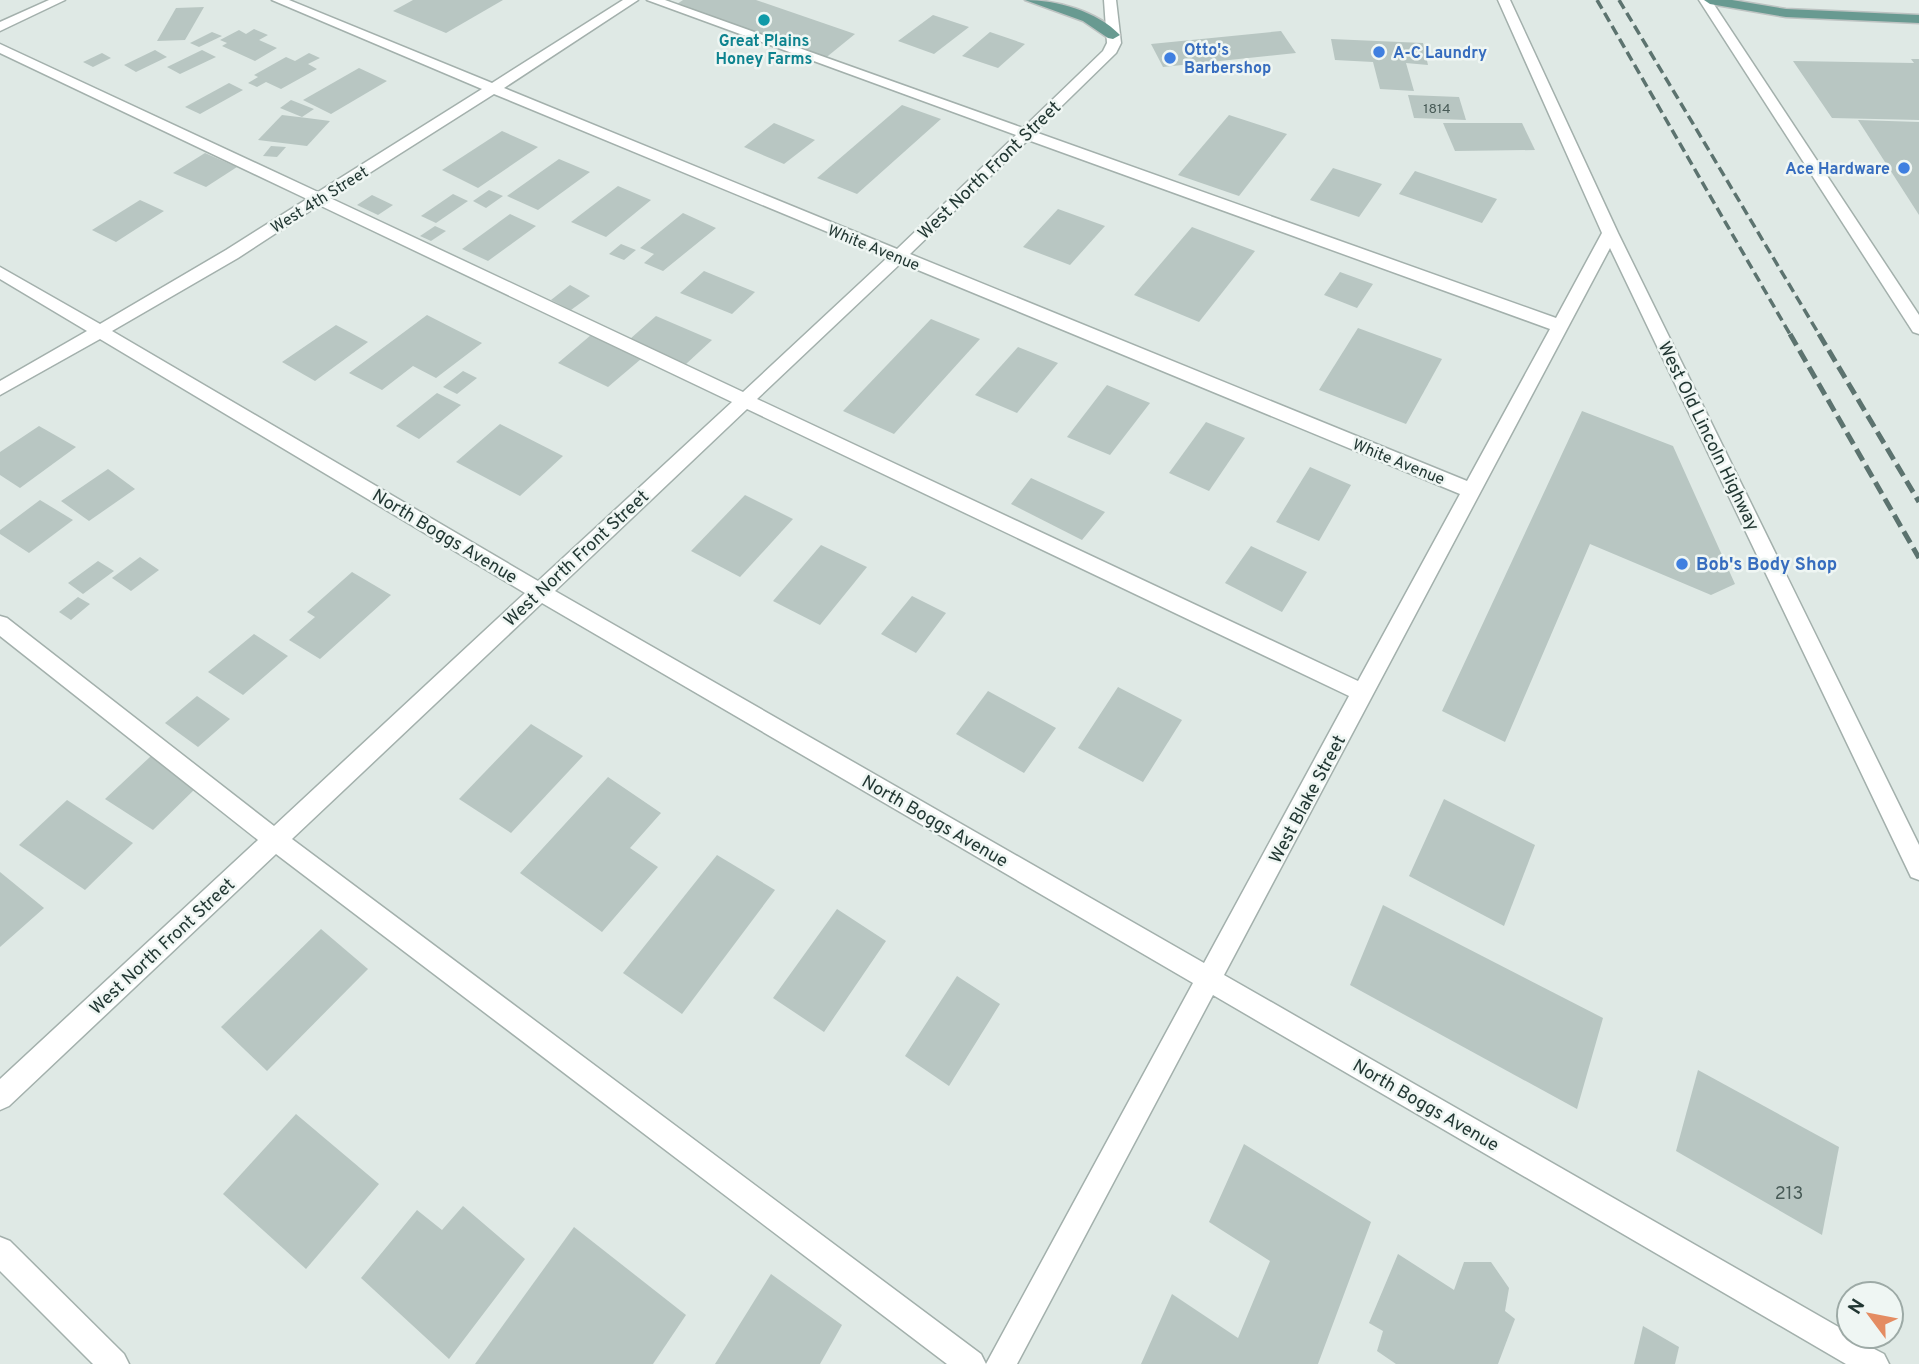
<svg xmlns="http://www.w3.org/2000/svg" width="1919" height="1364" font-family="Overpass,sans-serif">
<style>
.building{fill:#b8c6c2}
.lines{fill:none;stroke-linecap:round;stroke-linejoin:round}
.minor-casing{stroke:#a3b0ac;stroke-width:3}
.major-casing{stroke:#bdc3c2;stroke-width:3}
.minor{fill:#fff;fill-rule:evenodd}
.major{fill:#689a91;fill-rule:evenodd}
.rail-far1{stroke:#5c736f;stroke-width:3.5;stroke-dasharray:10 5;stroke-linecap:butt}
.rail{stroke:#5c736f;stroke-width:5;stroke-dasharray:13 6;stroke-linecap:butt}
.culture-dot{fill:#0f9aa8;stroke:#eff6f3;stroke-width:2.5}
.shop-dot{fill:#3f7fe0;stroke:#eff6f3;stroke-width:2.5}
.labels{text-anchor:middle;stroke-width:5;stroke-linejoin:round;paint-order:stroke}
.number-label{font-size:14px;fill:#485b57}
.far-culture-label{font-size:16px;font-weight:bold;fill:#0d838f;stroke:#eff6f3}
.far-shop-label{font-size:16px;font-weight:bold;fill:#366cbe;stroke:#eff6f3;text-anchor:start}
.far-street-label{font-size:16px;fill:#223733;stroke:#eff6f3}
.street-label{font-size:18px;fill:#223733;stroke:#eff6f3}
.shop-label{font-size:18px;font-weight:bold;fill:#366cbe;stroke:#eff6f3;text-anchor:start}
.near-number-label{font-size:18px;fill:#485b57}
</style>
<rect width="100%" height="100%" fill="#dfe9e5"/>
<g class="building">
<path d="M 413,0 L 503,0 L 446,33 L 393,11 Z"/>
<path d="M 683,0 L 756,0 L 855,34 L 823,60 L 674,6 Z"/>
<path d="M 204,7 L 185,40 L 157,41 L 176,8 Z"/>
<path d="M 933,15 L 969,27 L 934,54 L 898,41 Z"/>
<path d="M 254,29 L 268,35 L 259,40 L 277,48 L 255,61 L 222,46 L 227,43 L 220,40 L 239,30 L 246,34 Z"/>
<path d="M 1281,31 L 1296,53 L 1163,67 L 1151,44 Z"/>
<path d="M 212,32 L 222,36 L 199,47 L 190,43 Z"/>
<path d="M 990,32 L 1025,44 L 998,68 L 962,56 Z"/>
<path d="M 1331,39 L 1423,43 L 1428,65 L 1406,63 L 1414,91 L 1380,89 L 1373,62 L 1335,60 Z"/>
<path d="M 155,50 L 167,57 L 136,72 L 124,65 Z"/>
<path d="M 202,50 L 216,57 L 180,74 L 167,67 Z"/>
<path d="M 102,53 L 111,58 L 93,67 L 83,62 Z"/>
<path d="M 309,53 L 320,58 L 308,64 L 317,69 L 281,89 L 266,82 L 257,87 L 248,83 L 258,77 L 254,75 L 286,57 L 295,61 Z"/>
<path d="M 1911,59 L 1919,59 L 1919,120 L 1832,118 L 1793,61 L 1914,63 Z"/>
<path d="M 359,68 L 387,81 L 331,114 L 303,100 Z"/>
<path d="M 229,83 L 243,90 L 200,114 L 185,107 Z"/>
<path d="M 1408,95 L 1459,97 L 1466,120 L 1414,118 Z"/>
<path d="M 291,100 L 314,109 L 302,117 L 280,108 Z"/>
<path d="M 902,105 L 941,119 L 857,194 L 817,178 Z"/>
<path d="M 282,115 L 307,118 L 330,121 L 307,146 L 258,140 Z"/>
<path d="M 1229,115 L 1287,134 L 1239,196 L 1178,175 Z"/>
<path d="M 1858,120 L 1919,122 L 1919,215 Z"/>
<path d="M 774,123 L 815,140 L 784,164 L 744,147 Z"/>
<path d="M 1443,123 L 1522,123 L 1535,150 L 1455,151 Z"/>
<path d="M 502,131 L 538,147 L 478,188 L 442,170 Z"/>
<path d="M 271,146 L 286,147 L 277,157 L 263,156 Z"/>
<path d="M 205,153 L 237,167 L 206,187 L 173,173 Z"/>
<path d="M 559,159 L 590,172 L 538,210 L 507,196 Z"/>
<path d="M 1333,168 L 1382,184 L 1359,217 L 1310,200 Z"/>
<path d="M 1415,171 L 1497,199 L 1482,223 L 1399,194 Z"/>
<path d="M 618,186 L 651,200 L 606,237 L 571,222 Z"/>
<path d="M 489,190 L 503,196 L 486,208 L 473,201 Z"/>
<path d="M 453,194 L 468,201 L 436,223 L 421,216 Z"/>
<path d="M 372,195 L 393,205 L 378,215 L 357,205 Z"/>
<path d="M 140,200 L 164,211 L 116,242 L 92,230 Z"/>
<path d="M 1058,209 L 1105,226 L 1070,265 L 1023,247 Z"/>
<path d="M 683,213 L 716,228 L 663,271 L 644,263 L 654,254 L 640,248 Z"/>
<path d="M 510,214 L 536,226 L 488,261 L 462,249 Z"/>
<path d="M 435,226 L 446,231 L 431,241 L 420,236 Z"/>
<path d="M 1192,227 L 1255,251 L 1199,322 L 1134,295 Z"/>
<path d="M 621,244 L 636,250 L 624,260 L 609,254 Z"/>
<path d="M 704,271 L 755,292 L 732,314 L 680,293 Z"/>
<path d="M 1340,272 L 1373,284 L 1357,308 L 1324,295 Z"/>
<path d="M 570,285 L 590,296 L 571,310 L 551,300 Z"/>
<path d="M 427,315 L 482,343 L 436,378 L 413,366 L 382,390 L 349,373 Z"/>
<path d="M 656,316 L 712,340 L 686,364 L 630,339 Z"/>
<path d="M 931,319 L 980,339 L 894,434 L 843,411 Z"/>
<path d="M 336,325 L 368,342 L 315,381 L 282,362 Z"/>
<path d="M 1358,328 L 1442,359 L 1406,424 L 1319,390 Z"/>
<path d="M 591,335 L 641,359 L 608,387 L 558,363 Z"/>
<path d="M 1018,347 L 1058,363 L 1017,413 L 975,395 Z"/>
<path d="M 463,371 L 477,378 L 457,394 L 443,387 Z"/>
<path d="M 1107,385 L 1150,403 L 1110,455 L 1067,437 Z"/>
<path d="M 437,393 L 461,405 L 419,439 L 396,426 Z"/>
<path d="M 1582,411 L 1673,446 L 1735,584 L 1711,595 L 1590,544 L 1505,742 L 1442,711 Z"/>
<path d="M 1206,422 L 1245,438 L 1209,491 L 1169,473 Z"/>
<path d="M 500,424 L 563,456 L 520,496 L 456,462 Z"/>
<path d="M 39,426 L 76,447 L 20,488 L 0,475 L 0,452 Z"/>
<path d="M 1310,467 L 1351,485 L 1319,541 L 1276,522 Z"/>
<path d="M 108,469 L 135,489 L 89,521 L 61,501 Z"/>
<path d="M 1031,478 L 1105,512 L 1082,540 L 1011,504 Z"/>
<path d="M 745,495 L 793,519 L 740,577 L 691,551 Z"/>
<path d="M 40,500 L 73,520 L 29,553 L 0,534 L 0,530 Z"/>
<path d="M 821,545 L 867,567 L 820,625 L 773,601 Z"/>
<path d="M 1251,546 L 1307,572 L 1282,612 L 1225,583 Z"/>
<path d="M 140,557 L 159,570 L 131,591 L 112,578 Z"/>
<path d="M 98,561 L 114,571 L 83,594 L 68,583 Z"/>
<path d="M 352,572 L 391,595 L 320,659 L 289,640 L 315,617 L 307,612 Z"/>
<path d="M 912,596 L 946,613 L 916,653 L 881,634 Z"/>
<path d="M 78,597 L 90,604 L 71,620 L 59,612 Z"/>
<path d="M 254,634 L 288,656 L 243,695 L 208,672 Z"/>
<path d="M 1118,687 L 1182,720 L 1143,782 L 1078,748 Z"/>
<path d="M 988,691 L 1056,728 L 1024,773 L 956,734 Z"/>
<path d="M 197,696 L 230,719 L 198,747 L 165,723 Z"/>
<path d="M 531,724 L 583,756 L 511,833 L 459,799 Z"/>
<path d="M 151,756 L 199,785 L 153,830 L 105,799 Z"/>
<path d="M 608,777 L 661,813 L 630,848 L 658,867 L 602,932 L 520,873 Z"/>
<path d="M 1444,799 L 1535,845 L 1504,926 L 1409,876 Z"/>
<path d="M 67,800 L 133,843 L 85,890 L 19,845 Z"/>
<path d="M 717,855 L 775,890 L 682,1014 L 623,973 Z"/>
<path d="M 0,872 L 44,908 L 0,947 Z"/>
<path d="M 1383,905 L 1603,1018 L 1577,1109 L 1350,985 Z"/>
<path d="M 837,909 L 886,941 L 824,1032 L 773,998 Z"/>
<path d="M 321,929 L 368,969 L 267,1071 L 221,1027 Z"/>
<path d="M 957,976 L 1000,1004 L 949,1086 L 905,1056 Z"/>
<path d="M 1698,1070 L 1839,1147 L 1822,1235 L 1676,1151 Z"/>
<path d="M 296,1114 L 379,1184 L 306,1269 L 223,1194 Z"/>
<path d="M 1244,1144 L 1371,1222 L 1318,1364 L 1141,1364 L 1172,1294 L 1238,1338 L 1270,1261 L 1209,1222 Z"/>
<path d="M 463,1206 L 525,1259 L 449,1359 L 361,1278 L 417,1210 L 442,1230 Z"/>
<path d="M 574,1227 L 686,1315 L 653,1364 L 475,1364 Z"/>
<path d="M 1398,1254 L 1454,1290 L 1464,1262 L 1491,1262 L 1509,1288 L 1505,1311 L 1515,1319 L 1498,1364 L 1396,1364 L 1377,1351 L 1383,1331 L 1369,1323 Z"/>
<path d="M 771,1274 L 842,1325 L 820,1364 L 715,1364 Z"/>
<path d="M 1643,1326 L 1679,1347 L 1675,1364 L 1634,1364 Z"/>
</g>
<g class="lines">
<g class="minor-casing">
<g id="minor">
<path d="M 49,0 L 65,0 L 0,31 L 0,22 Z"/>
<path d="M 272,0 L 289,0 L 492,83 L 623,0 L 638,0 L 504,88 L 897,249 L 1016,135 L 647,0 L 665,0 L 1023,128 L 1103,51 L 1107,43 L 1104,0 L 1116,0 L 1121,43 L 1116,53 L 1035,132 L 1556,318 L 1602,233 L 1498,0 L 1510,0 L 1618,233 L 1919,845 L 1919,880 L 1911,877 L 1610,248 L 1224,975 L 1849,1333 L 1849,1336 L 1884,1354 L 1889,1364 L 1846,1364 L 1213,995 L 1017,1364 L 986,1364 L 1193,983 L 542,603 L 292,839 L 981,1354 L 986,1364 L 947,1364 L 276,854 L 9,1106 L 0,1110 L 0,1079 L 258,840 L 0,636 L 0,616 L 7,618 L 274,826 L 525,593 L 100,339 L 0,395 L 0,381 L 87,331 L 0,279 L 0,267 L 100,324 L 226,250 L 307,199 L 0,53 L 0,44 L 318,192 L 482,89 ZM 494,94 L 888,257 L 743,392 L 330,198 ZM 1028,140 L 1550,329 L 1467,481 L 910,254 ZM 319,205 L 732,402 L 538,581 L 112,331 L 238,258 ZM 901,263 L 1460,494 L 1358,681 L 757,399 ZM 747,409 L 1349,696 L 1204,963 L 555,591 Z"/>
<path d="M 1699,0 L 1711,0 L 1919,315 L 1919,334 L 1913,332 Z"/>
<path d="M 0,1237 L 10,1241 L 124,1354 L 129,1364 L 93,1364 L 0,1271 Z"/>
</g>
</g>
<g class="major-casing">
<g id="major">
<path d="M 1025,0 C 1056,0 1097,11 1120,35 L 1113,39 L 1108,38 L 1083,21 Z"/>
<path d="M 1704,0 L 1732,0 L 1786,9 L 1919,15 L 1919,23 L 1786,17 L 1710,4 Z"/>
</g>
</g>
<use href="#minor" class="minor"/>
<use href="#major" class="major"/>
<g class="rail-far1">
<path d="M 1597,0 L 1791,336"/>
<path d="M 1619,0 L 1820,336"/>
</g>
<g class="rail">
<path d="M 1790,334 L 1919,558"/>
<path d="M 1819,334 L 1919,502"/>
</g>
</g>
<circle class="culture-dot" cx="764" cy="20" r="7"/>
<g class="shop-dot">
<circle cx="1379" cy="52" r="7"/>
<circle cx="1170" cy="58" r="7"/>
<circle cx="1904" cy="168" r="7"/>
<circle cx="1682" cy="564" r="7"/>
</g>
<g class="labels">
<g class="number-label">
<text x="1437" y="113">1814</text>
</g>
<g class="far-culture-label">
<text x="764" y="46">Great Plains<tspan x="764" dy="18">Honey Farms</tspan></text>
</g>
<g class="far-shop-label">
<text x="1184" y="55">Otto's<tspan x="1184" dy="18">Barbershop</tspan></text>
<text x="1393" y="58">A-C Laundry</text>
<text x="1890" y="174" text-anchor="end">Ace Hardware</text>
</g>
<g class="far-street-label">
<text transform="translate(319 199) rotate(-32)" y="6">West 4th Street</text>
<text transform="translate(874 247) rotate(22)" y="6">White Avenue</text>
<text transform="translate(1399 461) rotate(22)" y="6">White Avenue</text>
</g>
<g class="street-label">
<text transform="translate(989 170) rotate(-44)" y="6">West North Front Street</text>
<text transform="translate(1709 436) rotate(64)" y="6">West Old Lincoln Highway</text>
<text transform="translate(445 536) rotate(31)" y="6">North Boggs Avenue</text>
<text transform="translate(576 558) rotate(-43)" y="6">West North Front Street</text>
<text transform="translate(1307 799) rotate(-62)" y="6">West Blake Street</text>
<text transform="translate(935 821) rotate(30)" y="6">North Boggs Avenue</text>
<text transform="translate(162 946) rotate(-43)" y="6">West North Front Street</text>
<text transform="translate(1426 1105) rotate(30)" y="6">North Boggs Avenue</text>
</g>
<g class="shop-label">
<text x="1696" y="570">Bob's Body Shop</text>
</g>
<g class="near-number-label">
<text x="1789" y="1199">213</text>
</g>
</g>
<g transform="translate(1870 1315) rotate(302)"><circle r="33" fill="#eff6f3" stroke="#9daaa6" stroke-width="2"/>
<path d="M0-5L12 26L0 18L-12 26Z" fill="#e48c62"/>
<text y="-10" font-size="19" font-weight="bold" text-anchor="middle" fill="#223733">N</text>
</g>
</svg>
